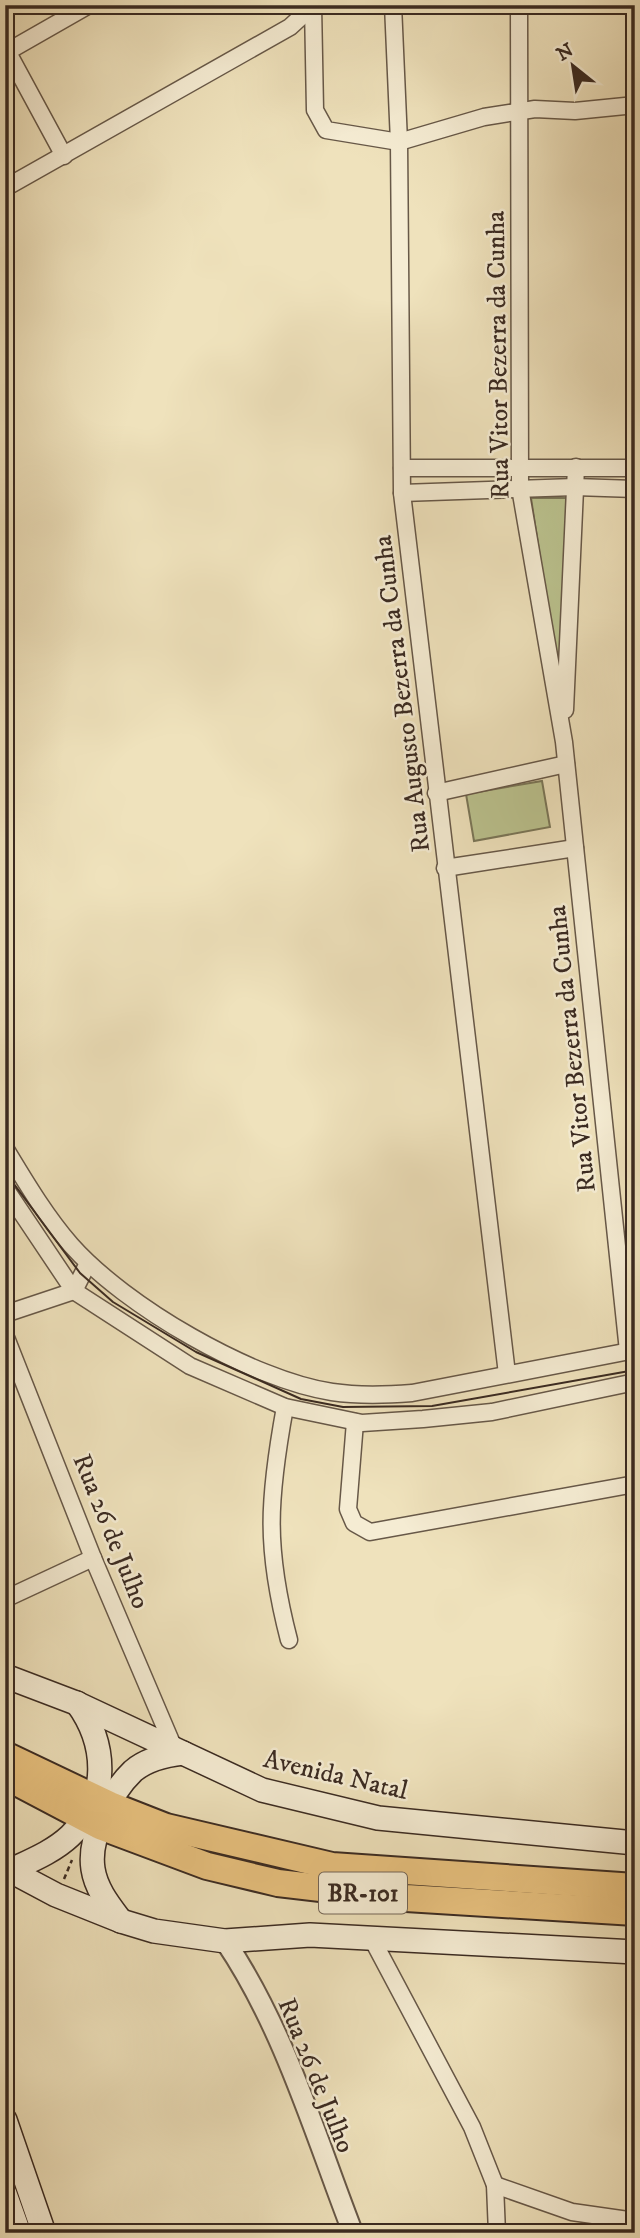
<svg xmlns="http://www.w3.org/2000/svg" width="640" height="2238" font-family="'IM FELL DW Pica',serif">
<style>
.green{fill:#bbc38f;stroke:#7a7658;stroke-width:2}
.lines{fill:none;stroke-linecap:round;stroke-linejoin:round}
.minor-casing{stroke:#675848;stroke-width:19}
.tertiary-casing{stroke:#675848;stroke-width:23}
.secondary-casing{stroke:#3a2a21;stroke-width:26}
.trunk-casing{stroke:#3a2a21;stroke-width:30}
.path{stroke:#3a2a21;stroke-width:2.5;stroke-dasharray:5 3.5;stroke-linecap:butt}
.minor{stroke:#f5ecd3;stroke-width:16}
.tertiary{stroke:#f5ecd3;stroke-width:19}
.secondary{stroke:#f5ecd3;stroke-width:23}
.trunk{stroke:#e8c17e;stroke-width:26}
.tram{stroke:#3a2a21;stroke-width:2}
.labels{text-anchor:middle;stroke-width:5;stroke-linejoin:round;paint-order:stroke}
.shield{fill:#f5ecd3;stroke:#726456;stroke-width:2}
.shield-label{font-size:24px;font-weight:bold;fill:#3a2a21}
.street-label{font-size:26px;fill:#3a2a21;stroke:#f5ecd3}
</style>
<rect width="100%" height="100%" fill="#efe2bc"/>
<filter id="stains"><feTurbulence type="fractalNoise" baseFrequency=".00286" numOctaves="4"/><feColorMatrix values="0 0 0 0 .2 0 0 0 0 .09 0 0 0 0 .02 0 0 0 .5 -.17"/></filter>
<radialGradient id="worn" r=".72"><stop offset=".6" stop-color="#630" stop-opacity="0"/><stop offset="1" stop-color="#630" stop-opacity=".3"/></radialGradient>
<g class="green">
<path d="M 531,498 L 567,498 L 561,695 Z"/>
<path d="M 542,781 L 550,827 L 474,841 L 466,794 Z"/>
</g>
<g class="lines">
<g class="minor-casing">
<g id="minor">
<path d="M 313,5 L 315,110 L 326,130 L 399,142 L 484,117 L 535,109 L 575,111 L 635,105"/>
<path d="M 393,5 L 399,142 L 402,493 L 507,1374"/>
<path d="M 519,5 L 520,488 L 564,742 L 628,1351"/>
<path d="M 5,47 L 64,156"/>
<path d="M 5,53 L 89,5"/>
<path d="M 5,188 L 290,27 L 302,16 L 306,5"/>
<path d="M 402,468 L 635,468 L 635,452"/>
<path d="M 402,493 L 575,487 L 635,489"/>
<path d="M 565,710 L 576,467"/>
<path d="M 436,793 L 566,764"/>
<path d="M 445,868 L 575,848"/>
<path d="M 5,1148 C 25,1181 45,1215 71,1245 C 125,1306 252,1380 332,1392 C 359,1396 386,1395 412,1393 L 635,1350"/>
<path d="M 5,1188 L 74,1291 L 190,1366 L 285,1407 L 362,1423 L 423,1419 L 492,1412 L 635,1382"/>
<path d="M 5,1314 L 74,1291 L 88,1263"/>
<path d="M 5,1335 L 93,1558 L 173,1746"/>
<path d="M 285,1407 C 268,1500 265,1548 289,1640"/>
<path d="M 355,1422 L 348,1509 L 354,1523 L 370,1532 L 635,1484"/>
<path d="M 5,1599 L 93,1558"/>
<path d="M 371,1937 L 472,2127 L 495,2185 L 497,2233"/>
<path d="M 495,2185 L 572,2212 L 635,2221"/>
</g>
</g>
<g class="tertiary-casing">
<path id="tertiary" d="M 225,1941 C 284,2028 315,2135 353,2233"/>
</g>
<g class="secondary-casing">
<g id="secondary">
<path d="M 5,1676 L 76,1703 L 262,1790 L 378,1818 L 635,1843"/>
<path d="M 5,1868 L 56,1895 L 121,1921 L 154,1931 L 225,1941 L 310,1935 L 635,1952"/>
<path d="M 9,1871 C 30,1861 53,1852 70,1836 C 110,1798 107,1744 77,1703"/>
<path d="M 121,1921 C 109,1905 96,1889 93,1869 C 88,1838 111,1792 133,1771 C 147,1759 165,1755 183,1753"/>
<path d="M 5,2120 L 44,2233"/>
<path d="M 5,2194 L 19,2233"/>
</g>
</g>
<g class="trunk-casing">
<g id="trunk">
<path d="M 5,1755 L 110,1805 L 166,1827 L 332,1866 L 635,1887"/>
<path d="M 5,1776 L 100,1826 L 207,1866 L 278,1883 L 406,1898 L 635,1912"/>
</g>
</g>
<path class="path" d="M 64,1879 L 72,1860"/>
<use href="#minor" class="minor"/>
<use href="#tertiary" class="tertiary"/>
<use href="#secondary" class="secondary"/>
<use href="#trunk" class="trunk"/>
<path class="tram" d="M 5,1167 L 11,1180 L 80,1273 L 113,1302 L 196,1352 L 301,1399 L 343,1407 L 432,1406 L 635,1370"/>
</g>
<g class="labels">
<rect class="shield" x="319" y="1872.5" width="88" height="41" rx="5"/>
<g class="shield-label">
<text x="363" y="1901">BR-101</text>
</g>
<g class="street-label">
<text transform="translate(497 355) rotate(-91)" y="9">Rua Vitor Bezerra da Cunha</text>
<text transform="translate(401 694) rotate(-97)" y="9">Rua Augusto Bezerra da Cunha</text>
<text transform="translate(571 1049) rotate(-96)" y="9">Rua Vitor Bezerra da Cunha</text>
<text transform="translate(112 1531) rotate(68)" y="9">Rua 26 de Julho</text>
<text transform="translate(336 1774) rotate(13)" y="9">Avenida Natal</text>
<text transform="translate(317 2075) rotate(68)" y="9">Rua 26 de Julho</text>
</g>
</g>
<rect width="640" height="2238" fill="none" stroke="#efe2bc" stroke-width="28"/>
<rect x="7" y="7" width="626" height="2224" fill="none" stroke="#3a2a21" stroke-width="3.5"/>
<rect x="14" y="14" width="612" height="2210" fill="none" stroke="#3a2a21" stroke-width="2"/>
<g transform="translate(573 66) rotate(330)" stroke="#f5ecd3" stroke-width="5" paint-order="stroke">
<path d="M0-5L12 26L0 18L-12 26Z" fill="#3a2a21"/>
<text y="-10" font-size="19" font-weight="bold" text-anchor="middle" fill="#3a2a21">N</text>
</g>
<rect width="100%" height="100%" filter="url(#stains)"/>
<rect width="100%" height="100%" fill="url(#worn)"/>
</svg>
